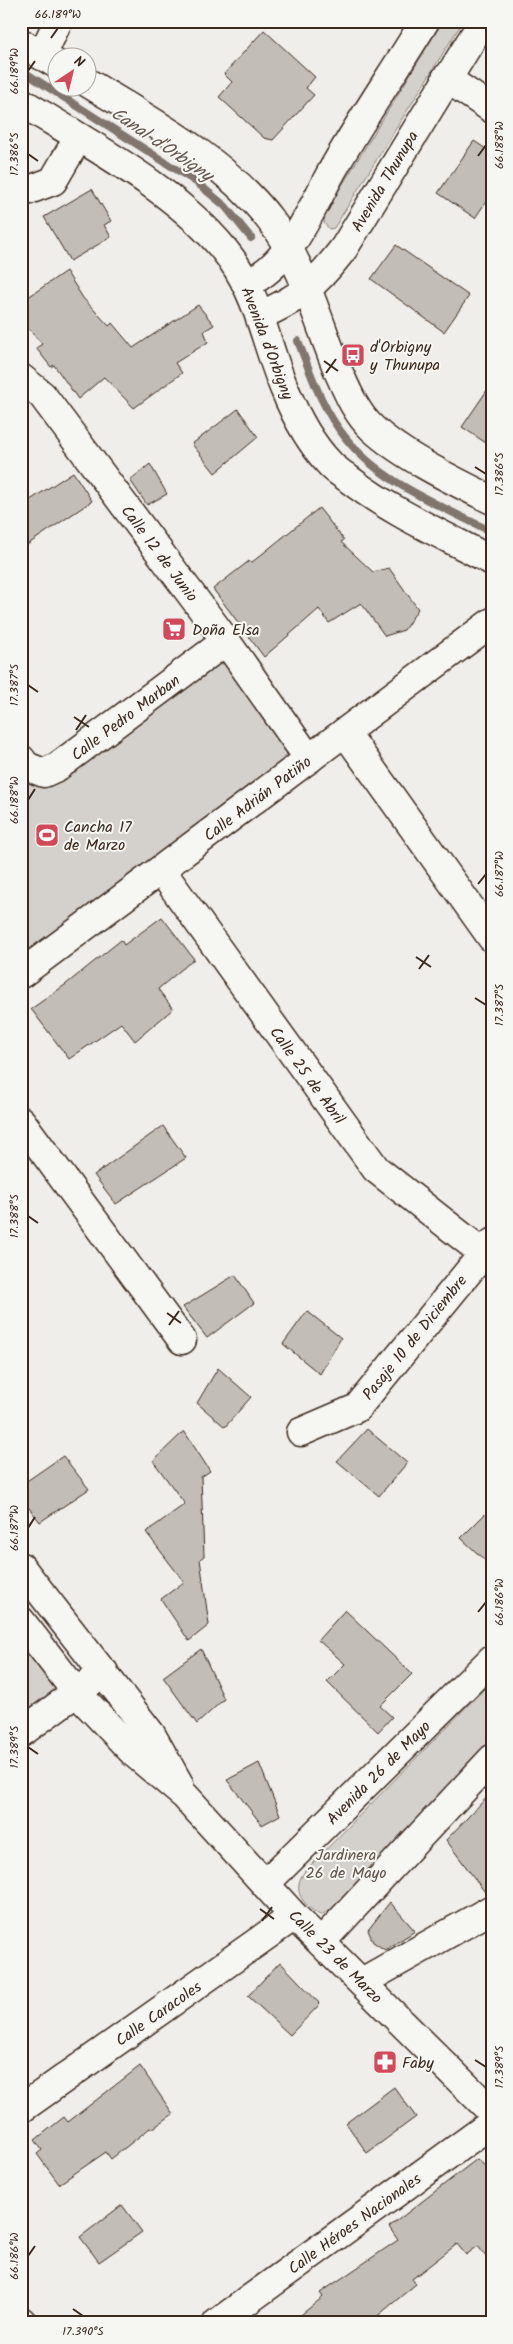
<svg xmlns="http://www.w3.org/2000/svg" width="513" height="2344" font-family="Kalam,sans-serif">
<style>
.green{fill:#d4d1cc;stroke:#887e75}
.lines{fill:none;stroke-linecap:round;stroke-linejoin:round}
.stream{stroke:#81766d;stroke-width:8}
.building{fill:#c2bdb7;stroke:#3b2a1e}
.street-casing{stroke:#3b2a1e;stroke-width:31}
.secondary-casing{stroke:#3b2a1e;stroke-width:31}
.street{stroke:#f6f6f2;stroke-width:28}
.secondary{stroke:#f6f6f2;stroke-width:28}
.ticks{fill:none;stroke:#3b2a1e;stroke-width:2}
.labels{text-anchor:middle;stroke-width:4;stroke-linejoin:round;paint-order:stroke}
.street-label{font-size:16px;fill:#3b2a1e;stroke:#f6f6f2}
.poi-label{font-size:16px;fill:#3b2a1e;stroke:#f6f6f2;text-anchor:start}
.park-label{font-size:16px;fill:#61544a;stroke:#f6f6f2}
.water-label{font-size:18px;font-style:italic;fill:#64564c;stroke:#f6f6f2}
.neatline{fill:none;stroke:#3b2a1e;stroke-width:2}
.ticks-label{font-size:12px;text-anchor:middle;fill:#3b2a1e}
</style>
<rect width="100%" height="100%" fill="#efeeea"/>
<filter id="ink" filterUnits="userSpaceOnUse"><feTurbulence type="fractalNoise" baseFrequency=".02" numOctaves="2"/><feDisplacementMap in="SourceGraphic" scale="10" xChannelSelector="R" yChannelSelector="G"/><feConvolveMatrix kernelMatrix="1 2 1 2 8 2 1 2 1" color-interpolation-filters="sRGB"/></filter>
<g filter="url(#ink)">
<g class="green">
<path d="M 443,21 L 463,21 L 334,228 L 329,229 L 324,223 L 325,213 Z"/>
<path d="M 226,663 L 290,746 L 285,758 L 21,957 L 21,772 L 65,776 L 217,665 Z"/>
<path d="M 21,1637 L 58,1688 L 56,1698 L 21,1723 Z"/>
<path d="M 492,1681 L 492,1742 L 338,1907 L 320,1915 C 302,1905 291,1889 305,1871 Z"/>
</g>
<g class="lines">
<g class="stream">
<path d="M 21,70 L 196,182 L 225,206 L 251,238"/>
<path d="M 298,341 C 311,374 322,409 345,437 C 380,483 442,506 492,532"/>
</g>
</g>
<g class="building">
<path d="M 264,30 L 315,77 L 306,88 L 314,95 L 273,140 L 264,138 L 219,97 L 232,82 L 224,74 Z"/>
<path d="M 474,141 L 492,153 L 492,193 L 475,218 L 438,193 Z"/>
<path d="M 92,189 L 111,221 L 104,225 L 111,237 L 70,261 L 44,217 Z"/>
<path d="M 396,245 L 469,296 L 444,332 L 371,279 Z"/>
<path d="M 66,271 L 83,298 L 109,326 L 112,323 L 133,348 L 198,305 L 214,325 L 204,331 L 208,342 L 175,363 L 182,373 L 134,408 L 104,377 L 78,399 L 54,365 L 51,367 L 36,348 L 42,344 L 21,321 L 21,302 Z"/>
<path d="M 492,383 L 492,447 L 462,427 Z"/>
<path d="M 238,409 L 258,437 L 215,473 L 192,444 Z"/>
<path d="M 150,464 L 167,494 L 147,505 L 130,480 Z"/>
<path d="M 73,472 L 92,501 L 21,549 L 21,506 Z"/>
<path d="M 319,508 L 344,540 L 341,542 L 373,572 L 389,568 L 418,609 L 404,630 L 385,636 L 361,603 L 329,623 L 319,609 L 264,657 L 213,589 L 249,561 L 251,563 Z"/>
<path d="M 162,917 L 194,959 L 158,989 L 173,1009 L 135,1041 L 121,1023 L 69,1059 L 31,1009 L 65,985 L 121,940 L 124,945 Z"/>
<path d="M 163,1126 L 186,1158 L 116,1204 L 94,1175 Z"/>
<path d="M 235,1275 L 254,1303 L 207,1338 L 183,1307 Z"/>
<path d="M 307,1311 L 341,1338 L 320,1374 L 283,1344 Z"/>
<path d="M 218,1368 L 251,1397 L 225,1427 L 197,1403 Z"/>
<path d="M 367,1429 L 407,1463 L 379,1496 L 337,1461 Z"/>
<path d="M 184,1431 L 210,1471 L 201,1477 L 204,1556 L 200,1559 L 209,1625 L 189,1641 L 161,1599 L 184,1582 L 146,1532 L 185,1504 L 153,1461 Z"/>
<path d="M 63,1456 L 89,1489 L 40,1522 L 21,1498 L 21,1485 Z"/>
<path d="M 492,1507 L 492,1567 L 461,1538 Z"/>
<path d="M 345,1610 L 412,1674 L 380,1706 L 392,1717 L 378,1732 L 327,1682 L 345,1664 L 318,1640 Z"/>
<path d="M 201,1649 L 224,1699 L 197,1724 L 163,1677 Z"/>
<path d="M 259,1763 L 280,1815 L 262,1825 L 227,1780 Z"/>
<path d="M 492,1792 L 492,1893 L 487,1895 L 446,1840 Z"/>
<path d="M 390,1902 L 415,1931 L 385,1950 L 373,1942 L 368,1930 Z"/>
<path d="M 280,1962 L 320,2004 L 290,2035 L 248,1996 Z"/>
<path d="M 140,2066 L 173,2114 L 152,2129 L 150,2128 L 111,2159 L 106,2152 L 59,2184 L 37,2154 L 42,2150 L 35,2140 L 64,2117 L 68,2122 Z"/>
<path d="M 394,2087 L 416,2117 L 367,2153 L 346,2123 Z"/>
<path d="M 477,2159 L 492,2172 L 492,2265 L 478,2246 L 466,2255 L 457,2244 L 412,2279 L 416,2284 L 369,2323 L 291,2323 L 323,2297 L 320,2293 L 398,2240 L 389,2227 Z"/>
<path d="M 122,2205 L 142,2232 L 99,2262 L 80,2237 Z"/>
</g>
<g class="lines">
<g class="street-casing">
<g id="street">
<path d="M 42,56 L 58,21"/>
<path d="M 446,78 L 492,109"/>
<path d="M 21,193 L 53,181 L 78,138"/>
<path d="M 21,378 L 42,395 L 226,641 L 309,759"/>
<path d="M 345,732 L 492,938"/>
<path d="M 21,759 L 26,766 L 44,773 L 57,767 L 226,641"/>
<path d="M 161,870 L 376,1169 L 483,1253"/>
<path d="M 21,974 L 492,622"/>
<path d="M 21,1121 L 182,1340"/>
<path d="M 301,1432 L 357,1408 L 492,1243"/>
<path d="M 21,1733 L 104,1672"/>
<path d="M 362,1982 L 492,1909"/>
<path d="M 21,2321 L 23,2323"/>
</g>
</g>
<g class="secondary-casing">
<g id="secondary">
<path d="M 21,43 L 58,65"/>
<path d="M 88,83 C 152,122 225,160 271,221 C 304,265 318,323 339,373 C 347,391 356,413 372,428 C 402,456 454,481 492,500"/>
<path d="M 21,102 C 89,144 186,195 232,260 C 260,300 266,346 285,390 C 296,417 309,442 330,464 C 335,470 344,475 350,480 C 393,513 444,535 492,561"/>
<path d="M 246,284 C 294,262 311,206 336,164 C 364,115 396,69 425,21"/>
<path d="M 261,315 C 301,298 317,283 344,248 L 483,21"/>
<path d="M 21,1567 L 151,1734 L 179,1784"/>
<path d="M 21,1621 L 77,1693 L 135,1754 L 185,1796 L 294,1916 L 492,2112"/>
<path d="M 265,1884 L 492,1659"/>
<path d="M 321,1942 L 492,1759"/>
<path d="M 21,2109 L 294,1916"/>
<path d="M 217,2323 L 492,2123"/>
</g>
</g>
<use href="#street" class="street"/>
<use href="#secondary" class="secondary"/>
</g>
</g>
<path class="ticks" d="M 51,38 L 58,28M 28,71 L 35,61M 28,154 L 38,161M 478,156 L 486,145M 324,361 L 338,371M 326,373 L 336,359M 475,467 L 486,474M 28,685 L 38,692M 74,717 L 89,727M 76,730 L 86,715M 28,800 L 35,789M 478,884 L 486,874M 416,957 L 431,967M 419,969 L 429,955M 475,998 L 486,1005M 28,1216 L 38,1223M 167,1313 L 181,1323M 169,1325 L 179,1311M 28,1528 L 35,1517M 478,1612 L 486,1602M 28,1747 L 38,1754M 260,1909 L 274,1919M 262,1921 L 272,1907M 475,2060 L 486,2067M 28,2256 L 35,2246M 73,2309 L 83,2316"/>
<defs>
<g id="bus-square" transform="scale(1.25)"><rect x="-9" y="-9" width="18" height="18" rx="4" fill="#d1495b" stroke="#f6f6f2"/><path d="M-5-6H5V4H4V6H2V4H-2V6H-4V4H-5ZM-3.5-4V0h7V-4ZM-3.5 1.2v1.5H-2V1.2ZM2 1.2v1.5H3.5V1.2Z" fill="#fff"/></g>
<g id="supermarket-square" transform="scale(1.25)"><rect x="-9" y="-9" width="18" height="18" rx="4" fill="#d1495b" stroke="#f6f6f2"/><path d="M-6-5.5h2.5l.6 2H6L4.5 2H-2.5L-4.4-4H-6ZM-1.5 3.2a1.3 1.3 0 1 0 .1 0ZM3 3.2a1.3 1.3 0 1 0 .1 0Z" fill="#fff"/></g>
<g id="stadium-square" transform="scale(1.25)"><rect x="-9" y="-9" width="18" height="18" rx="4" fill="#d1495b" stroke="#f6f6f2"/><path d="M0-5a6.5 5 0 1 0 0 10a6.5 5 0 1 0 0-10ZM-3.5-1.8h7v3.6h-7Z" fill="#fff"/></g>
<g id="pharmacy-square" transform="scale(1.25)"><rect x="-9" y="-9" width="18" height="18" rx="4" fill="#d1495b" stroke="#f6f6f2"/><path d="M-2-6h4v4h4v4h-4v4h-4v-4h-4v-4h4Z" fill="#fff"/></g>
</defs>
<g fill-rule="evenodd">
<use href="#bus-square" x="353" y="355"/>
<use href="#supermarket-square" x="174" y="629"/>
<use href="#stadium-square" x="47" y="835"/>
<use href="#pharmacy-square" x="385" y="2062"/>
</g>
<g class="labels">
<g class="street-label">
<text transform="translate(384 181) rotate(-59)" y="6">Avenida Thunupa</text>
<text transform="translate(268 343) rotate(69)" y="6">Avenida d'Orbigny</text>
<text transform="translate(160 553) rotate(53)" y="6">Calle 12 de Junio</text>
<text transform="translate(125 717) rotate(-37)" y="6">Calle Pedro Marban</text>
<text transform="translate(257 798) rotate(-37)" y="6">Calle Adrián Patiño</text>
<text transform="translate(308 1075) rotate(54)" y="6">Calle 25 de Abril</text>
<text transform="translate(414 1337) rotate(-51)" y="6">Pasaje 10 de Diciembre</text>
<text transform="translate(378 1772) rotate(-45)" y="6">Avenida 26 de Mayo</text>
<text transform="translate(336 1956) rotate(45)" y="6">Calle 23 de Marzo</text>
<text transform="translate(158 2013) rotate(-35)" y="6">Calle Caracoles</text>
<text transform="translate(354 2223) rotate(-36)" y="6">Calle Héroes Nacionales</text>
</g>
<g class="poi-label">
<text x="370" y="352">d'Orbigny<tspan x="370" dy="18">y Thunupa</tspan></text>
<text x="192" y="635">Doña Elsa</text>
<text x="64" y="832">Cancha 17<tspan x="64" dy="18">de Marzo</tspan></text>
<text x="402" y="2068">Faby</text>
</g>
<g class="park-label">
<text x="346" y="1860">Jardinera<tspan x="346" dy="18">26 de Mayo</tspan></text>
</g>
<g class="water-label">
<text transform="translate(162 144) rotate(34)" y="6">Canal d'Orbigny</text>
</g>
</g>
<rect width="513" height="2344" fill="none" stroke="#f6f6f2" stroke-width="55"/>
<g transform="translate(72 72) rotate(35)"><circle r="24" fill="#f6f6f2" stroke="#aba49d"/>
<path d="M0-4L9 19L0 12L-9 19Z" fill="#d1495b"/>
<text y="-8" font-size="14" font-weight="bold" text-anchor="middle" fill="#3b2a1e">N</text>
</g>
<rect x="28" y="28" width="458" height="2288" class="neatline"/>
<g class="ticks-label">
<text x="58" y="18">66.189°W</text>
<text transform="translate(14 71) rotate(-90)" y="4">66.189°W</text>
<text transform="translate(499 145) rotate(-90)" y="4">66.188°W</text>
<text transform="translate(14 154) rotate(-90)" y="4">17.386°S</text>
<text transform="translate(499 474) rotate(-90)" y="4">17.386°S</text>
<text transform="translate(14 685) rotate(-90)" y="4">17.387°S</text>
<text transform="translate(14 800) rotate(-90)" y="4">66.188°W</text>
<text transform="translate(499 874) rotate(-90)" y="4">66.187°W</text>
<text transform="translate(499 1005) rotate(-90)" y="4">17.387°S</text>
<text transform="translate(14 1216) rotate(-90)" y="4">17.388°S</text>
<text transform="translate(14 1528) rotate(-90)" y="4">66.187°W</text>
<text transform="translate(499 1602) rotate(-90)" y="4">66.186°W</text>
<text transform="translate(14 1747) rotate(-90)" y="4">17.389°S</text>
<text transform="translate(499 2067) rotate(-90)" y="4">17.389°S</text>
<text transform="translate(14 2256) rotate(-90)" y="4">66.186°W</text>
<text x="83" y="2335">17.390°S</text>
</g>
</svg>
